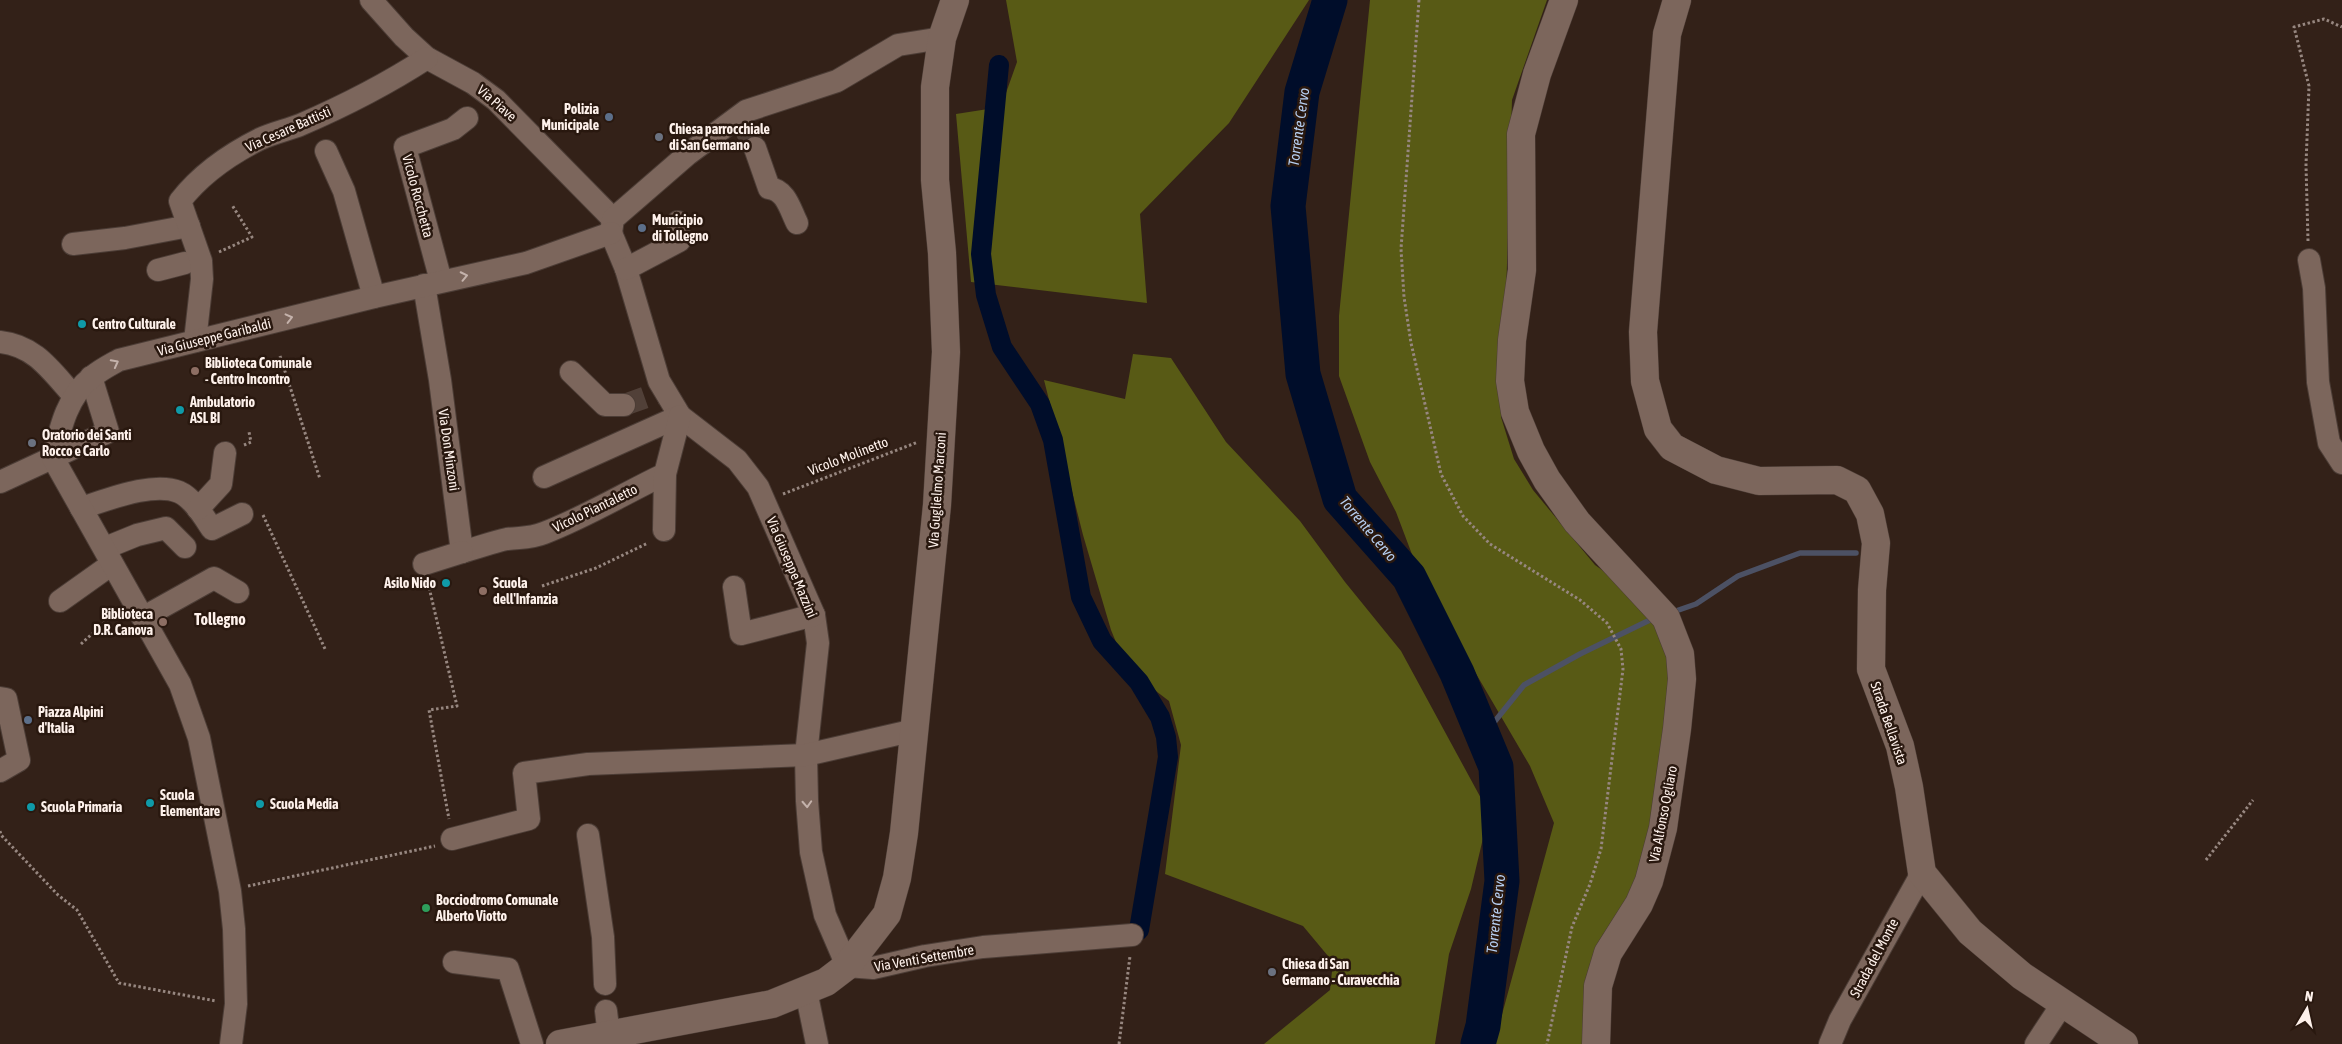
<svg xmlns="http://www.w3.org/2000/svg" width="2342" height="1044" font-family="'Asap Condensed',sans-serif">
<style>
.forest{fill:#585a15}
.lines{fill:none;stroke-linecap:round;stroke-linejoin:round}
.stream{stroke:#4c5164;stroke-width:5.5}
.canal{stroke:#000d2a;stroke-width:20}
.river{stroke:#000d2a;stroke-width:35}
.street-tunnel{stroke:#514038;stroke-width:22;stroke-dasharray:22 11;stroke-linecap:butt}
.street-casing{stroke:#4c3d36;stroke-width:24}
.secondary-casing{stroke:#4c3d36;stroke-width:29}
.path{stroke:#978780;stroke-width:3;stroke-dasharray:2.5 2.5;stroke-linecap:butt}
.street{stroke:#7c665c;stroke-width:22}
.secondary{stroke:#7c665c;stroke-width:28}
.oneway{stroke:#c4b2ab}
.service-dot{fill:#5c6f8a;stroke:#29180f;stroke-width:2}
.worship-dot{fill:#6b7280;stroke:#29180f;stroke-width:2}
.culture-dot{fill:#0f9aa8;stroke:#29180f;stroke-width:2}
.education-dot{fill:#8d6e63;stroke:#29180f;stroke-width:2}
.leisure-dot{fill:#2e9e5b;stroke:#29180f;stroke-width:2}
.labels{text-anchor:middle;stroke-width:5;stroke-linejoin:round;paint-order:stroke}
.street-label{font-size:14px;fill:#fef1eb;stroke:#29180f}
.poi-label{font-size:14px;font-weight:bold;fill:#fef1eb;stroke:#29180f;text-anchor:start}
.water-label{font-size:15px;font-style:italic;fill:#b6cff2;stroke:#29180f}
.quarter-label{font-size:16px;font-weight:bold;fill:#fef1eb;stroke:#29180f}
</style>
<rect width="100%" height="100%" fill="#332118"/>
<g class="forest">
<path d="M 1006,0 L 1309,0 L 1229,123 L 1140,214 L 1147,303 L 971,282 L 956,114 L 1001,107 L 1017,62 Z"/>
<path d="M 1370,0 L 1547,0 L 1512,100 L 1506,296 L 1500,351 L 1501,417 L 1514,459 L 1533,490 L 1595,565 L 1648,603 L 1674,657 L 1651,825 L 1638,875 L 1629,894 L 1597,944 L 1585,984 L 1583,1044 L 1494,1044 L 1554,823 L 1530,766 L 1475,672 L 1427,594 L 1396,512 L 1370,462 L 1339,376 L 1339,316 Z"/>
<path d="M 1133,354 L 1171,358 L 1226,442 L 1300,521 L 1345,582 L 1401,651 L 1489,813 L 1471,889 L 1449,954 L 1435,1044 L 1264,1044 L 1330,990 L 1333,962 L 1303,926 L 1165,874 L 1181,745 L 1169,701 L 1127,669 L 1111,630 L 1083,535 L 1044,380 L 1125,399 Z"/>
</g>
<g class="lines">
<g class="stream">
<path d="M 1670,613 L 1696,604 L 1738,576 L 1800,553 L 1856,553"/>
<path d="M 1483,736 L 1524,685 L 1580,654 L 1654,618"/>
</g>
<path class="canal" d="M 999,65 L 981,254 L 986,295 L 1002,347 L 1040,404 L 1053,440 L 1081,597 L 1102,641 L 1139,682 L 1160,717 L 1166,737 L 1168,757 L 1139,930"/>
<path class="river" d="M 1330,0 L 1302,92 L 1288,206 L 1303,374 L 1340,499 L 1409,577 L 1457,673 L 1496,767 L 1502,881 L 1483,1026 L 1478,1044"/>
<g class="street-tunnel">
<path d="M 742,123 L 755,148"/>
<path d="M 624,405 L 658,393"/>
</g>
<g class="street-casing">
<g id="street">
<path d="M 371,0 L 404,37 L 427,58 L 473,83 L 496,100 L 613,219"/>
<path d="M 755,148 L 769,188 C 786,190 790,209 797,223"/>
<path d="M 326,151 L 344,191 L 374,297"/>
<path d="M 611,233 L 626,269 L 659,381 L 680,416 L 737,460 L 758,487 L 814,615 L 818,643 L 806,755 L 807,801 L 811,852 L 825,915 L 847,966 L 873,968 L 925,956 L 983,947 L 1132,935"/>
<path d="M 611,233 L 613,219 L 688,154 L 746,111 L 837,81 L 898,45 L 942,38"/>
<path d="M 73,244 L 125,238 L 189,226"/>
<path d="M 2309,260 L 2314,288 L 2318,382 L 2329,443 L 2342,463"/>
<path d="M 626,269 L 679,241 L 678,222"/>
<path d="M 158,270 L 185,263"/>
<path d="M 441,281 L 405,147 L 453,129 L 467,118"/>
<path d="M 424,285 L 440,380 L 462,552 C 477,548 492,542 507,539 C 521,537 529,539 544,533 C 586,517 625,493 665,474"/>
<path d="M 195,341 L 202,279 L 201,261 L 180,201 C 201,174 230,154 260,139 C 273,133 287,130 300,125 C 344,106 387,84 427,58"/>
<path d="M 0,342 C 36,346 51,371 74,396"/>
<path d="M 571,372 L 605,405 L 624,405"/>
<path d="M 544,477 L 680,416"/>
<path d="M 0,482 L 108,432 L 91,377"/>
<path d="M 81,508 C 107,500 153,481 179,492 C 193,498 204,517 212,529 L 242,514"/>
<path d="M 198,509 L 221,484 L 225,453"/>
<path d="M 664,530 L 665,474 L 680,416"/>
<path d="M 105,548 L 137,535 L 166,528 L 185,547"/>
<path d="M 424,564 L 462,552"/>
<path d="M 734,587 L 741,634 L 814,615"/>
<path d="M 60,601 L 112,564"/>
<path d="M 144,617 L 214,578 L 238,592"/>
<path d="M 0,698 L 6,699 L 19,760 L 0,771"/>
<path d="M 588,835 L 603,937 L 605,984"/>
<path d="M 452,839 L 529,819 L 524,773 L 588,764 L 806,755 L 915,730"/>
<path d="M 454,962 L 508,969 L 532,1044"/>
<path d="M 806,991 L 817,1044"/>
<path d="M 606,1011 L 610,1044"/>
<path d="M 231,1044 L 236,1004 L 234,929 L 230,891 L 199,738 L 180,684 L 53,458 C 60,429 67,396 92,377 C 100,370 110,365 119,360 L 374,297 L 526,263 L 611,233"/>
<path d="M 1830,1044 L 1840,1020 L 1922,873"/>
<path d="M 2036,1044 L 2063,1003"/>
</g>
</g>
<g class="secondary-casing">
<g id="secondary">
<path d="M 1564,0 L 1537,74 L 1521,134 L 1522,270 L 1512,340 L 1510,381 L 1515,412 L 1531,451 L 1547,480 L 1577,522 L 1666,618 L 1680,654 L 1682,679 L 1677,729 L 1663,828 L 1649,881 L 1639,904 L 1608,953 L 1598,986 L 1596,1044"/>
<path d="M 1677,0 L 1667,34 L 1643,332 L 1645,381 L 1658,429 L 1672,447 L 1716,470 L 1759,481 L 1837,480 L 1857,490 L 1870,514 L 1876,543 L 1872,590 L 1871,669 L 1900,746 L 1909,787 L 1922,873 L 1970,932 L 2022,976 L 2124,1044"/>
<path d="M 560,1044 L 772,1004 L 826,982 L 847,966 L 887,914 L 897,878 L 904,833 L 937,505 L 946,352 L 942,253 L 935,180 L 935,87 L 942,38 L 955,0"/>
</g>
</g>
<g class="path">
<path d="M 1419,0 L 1401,249 L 1404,297 L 1411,343 L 1441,474 L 1463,516 L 1490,544 L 1580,600 L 1607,623 L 1621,649 L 1623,669 L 1601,849 L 1590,884 L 1572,927 L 1547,1044"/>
<path d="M 2308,241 L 2306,165 L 2309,86 L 2294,27 L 2324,19 L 2342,27"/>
<path d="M 219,252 L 252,237 L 232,205"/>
<path d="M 280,356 L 320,479"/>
<path d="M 244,445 L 251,442 L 249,432"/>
<path d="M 783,494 L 918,442"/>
<path d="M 263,515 L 326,651"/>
<path d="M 428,583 L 457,706 L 429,710 L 449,819"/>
<path d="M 542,586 L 596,568 L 648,543"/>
<path d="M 81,644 L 117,611"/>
<path d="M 0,831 L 1,835 L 58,895 L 77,910 L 119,983 L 216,1001"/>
<path d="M 2206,860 L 2253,800"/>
<path d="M 248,886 L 435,846"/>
<path d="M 1119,1044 L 1130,956"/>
</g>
<use href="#street" class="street"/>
<use href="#secondary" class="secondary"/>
</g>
<defs><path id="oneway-chevron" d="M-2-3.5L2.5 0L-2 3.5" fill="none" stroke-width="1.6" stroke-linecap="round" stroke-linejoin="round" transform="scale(1.25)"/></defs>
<g class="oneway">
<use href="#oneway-chevron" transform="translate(464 276) rotate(-12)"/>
<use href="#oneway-chevron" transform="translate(289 318) rotate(-14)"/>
<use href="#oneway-chevron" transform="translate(115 363) rotate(-28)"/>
<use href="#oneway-chevron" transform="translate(807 804) rotate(87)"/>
</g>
<g class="service-dot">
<circle cx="609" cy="117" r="5"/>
<circle cx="642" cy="228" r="5"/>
<circle cx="28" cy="720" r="5"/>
</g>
<g class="worship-dot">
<circle cx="659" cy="137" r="5"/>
<circle cx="32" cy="443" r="5"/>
<circle cx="1272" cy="972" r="5"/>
</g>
<g class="culture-dot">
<circle cx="82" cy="324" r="5"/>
<circle cx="180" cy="410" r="5"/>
<circle cx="446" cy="583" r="5"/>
<circle cx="150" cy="803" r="5"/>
<circle cx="260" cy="804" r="5"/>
<circle cx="31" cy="807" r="5"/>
</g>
<g class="education-dot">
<circle cx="195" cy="371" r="5"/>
<circle cx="483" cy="591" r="5"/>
<circle cx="163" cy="622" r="5"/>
</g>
<circle class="leisure-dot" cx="426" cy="908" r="5"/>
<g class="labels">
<g class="street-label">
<text transform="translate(497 103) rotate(41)" y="5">Via Piave</text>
<text transform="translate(288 129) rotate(-24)" y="5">Via Cesare Battisti</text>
<text transform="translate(418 196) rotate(75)" y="5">Vicolo Rocchetta</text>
<text transform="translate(214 337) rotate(-14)" y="5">Via Giuseppe Garibaldi</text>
<text transform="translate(449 450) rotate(82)" y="5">Via Don Minzoni</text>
<text transform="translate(848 456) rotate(-21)" y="5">Vicolo Molinetto</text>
<text transform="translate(937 490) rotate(-86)" y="5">Via Guglielmo Marconi</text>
<text transform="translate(595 508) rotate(-26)" y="5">Vicolo Piantaletto</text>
<text transform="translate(792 567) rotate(67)" y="5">Via Giuseppe Mazzini</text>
<text transform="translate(1889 723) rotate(71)" y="5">Strada Bellavista</text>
<text transform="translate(1663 814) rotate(-79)" y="5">Via Alfonso Ogliaro</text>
<text transform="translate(924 958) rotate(-10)" y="5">Via Venti Settembre</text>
<text transform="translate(1874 958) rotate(-62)" y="5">Strada del Monte</text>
</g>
<g class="poi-label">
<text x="599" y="114" text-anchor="end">Polizia<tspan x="599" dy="16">Municipale</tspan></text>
<text x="669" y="134">Chiesa parrocchiale<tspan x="669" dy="16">di San Germano</tspan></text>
<text x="652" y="225">Municipio<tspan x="652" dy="16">di Tollegno</tspan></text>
<text x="92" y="329">Centro Culturale</text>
<text x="205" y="368">Biblioteca Comunale<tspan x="205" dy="16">- Centro Incontro</tspan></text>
<text x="190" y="407">Ambulatorio<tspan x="190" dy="16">ASL BI</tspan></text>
<text x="42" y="440">Oratorio dei Santi<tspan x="42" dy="16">Rocco e Carlo</tspan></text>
<text x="436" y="588" text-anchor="end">Asilo Nido</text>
<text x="493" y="588">Scuola<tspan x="493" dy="16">dell'Infanzia</tspan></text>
<text x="153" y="619" text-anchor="end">Biblioteca<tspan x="153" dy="16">D.R. Canova</tspan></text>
<text x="38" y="717">Piazza Alpini<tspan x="38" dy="16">d'Italia</tspan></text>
<text x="160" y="800">Scuola<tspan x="160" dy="16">Elementare</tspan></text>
<text x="270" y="809">Scuola Media</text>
<text x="41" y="812">Scuola Primaria</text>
<text x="436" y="905">Bocciodromo Comunale<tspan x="436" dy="16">Alberto Viotto</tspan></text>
<text x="1282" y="969">Chiesa di San<tspan x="1282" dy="16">Germano - Curavecchia</tspan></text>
</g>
<g class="water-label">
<text transform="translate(1299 127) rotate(-82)" y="5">Torrente Cervo</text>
<text transform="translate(1368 529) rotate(50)" y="5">Torrente Cervo</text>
<text transform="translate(1496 914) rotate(-84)" y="5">Torrente Cervo</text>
</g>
<g class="quarter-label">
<text x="220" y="625">Tollegno</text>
</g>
</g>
<g transform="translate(2307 1009) rotate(9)" stroke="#29180f" stroke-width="4" paint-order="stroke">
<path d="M0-4L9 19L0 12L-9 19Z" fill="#fef1eb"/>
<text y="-8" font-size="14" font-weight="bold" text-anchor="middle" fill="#fef1eb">N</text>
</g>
</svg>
